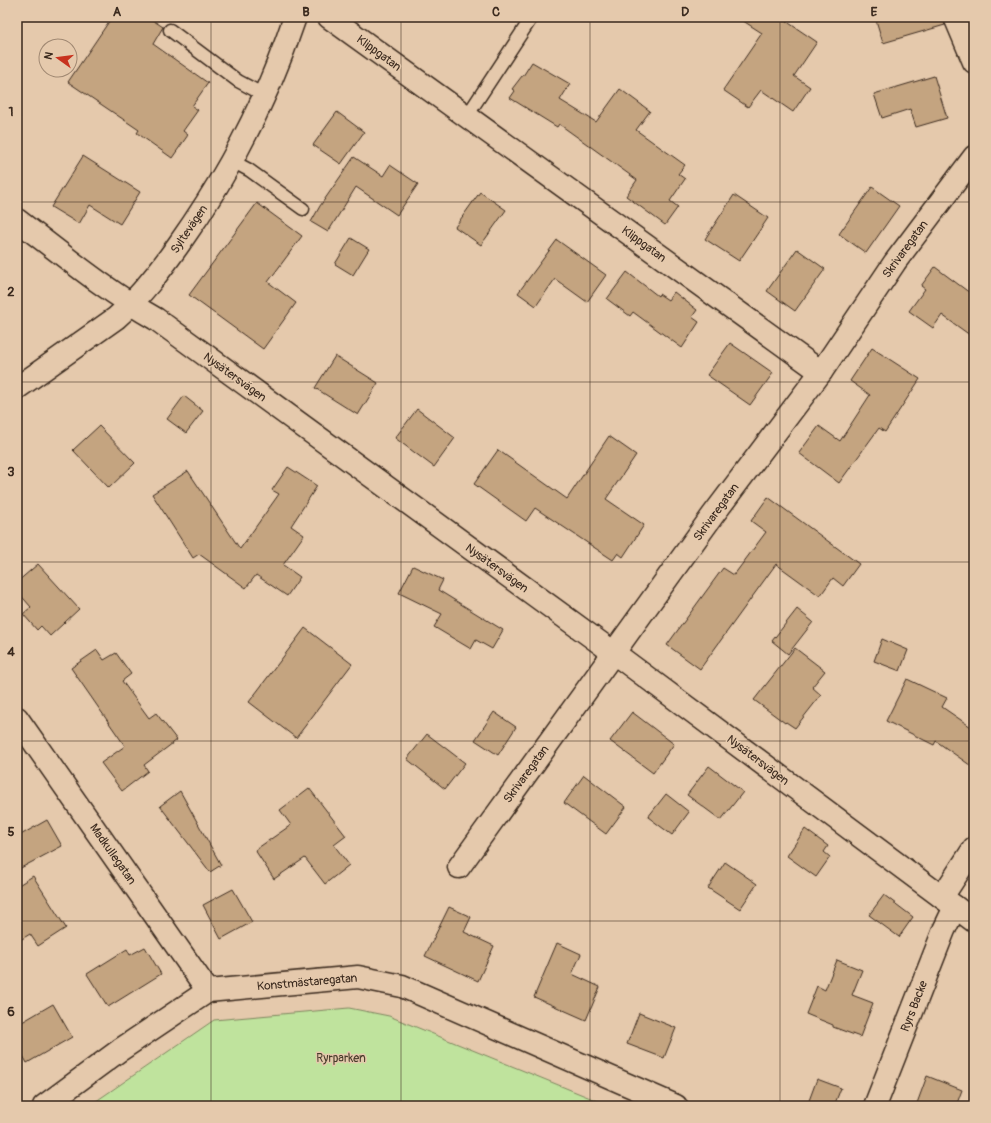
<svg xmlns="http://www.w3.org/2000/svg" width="991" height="1123" font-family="Pangolin,sans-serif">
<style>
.green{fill:#bfe39d;stroke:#7d865e}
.building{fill:#c4a480;stroke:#3b2a1e}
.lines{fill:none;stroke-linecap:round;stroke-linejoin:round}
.service-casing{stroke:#3b2a1e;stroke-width:15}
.minor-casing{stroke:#3b2a1e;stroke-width:25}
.tertiary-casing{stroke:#3b2a1e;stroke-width:25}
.service{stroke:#e5c9ac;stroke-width:12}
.minor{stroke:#e5c9ac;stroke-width:22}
.tertiary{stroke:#e5c9ac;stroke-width:22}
.grid{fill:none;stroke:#3b2a1e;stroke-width:1;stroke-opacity:0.55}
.labels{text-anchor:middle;stroke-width:3;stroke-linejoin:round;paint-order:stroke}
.street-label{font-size:12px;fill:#3b2a1e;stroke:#e5c9ac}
.park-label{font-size:12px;fill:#483c2b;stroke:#e5c9ac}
.neatline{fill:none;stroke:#3b2a1e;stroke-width:1.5}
.grid-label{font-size:13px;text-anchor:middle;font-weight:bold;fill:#3b2a1e}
</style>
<rect width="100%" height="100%" fill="#e5c9ac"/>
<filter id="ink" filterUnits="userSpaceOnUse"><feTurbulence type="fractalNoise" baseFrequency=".025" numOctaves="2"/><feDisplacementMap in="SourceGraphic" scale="8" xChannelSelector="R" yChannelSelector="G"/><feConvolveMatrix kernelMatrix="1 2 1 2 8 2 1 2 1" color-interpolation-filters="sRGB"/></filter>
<g filter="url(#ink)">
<path class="green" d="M 349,1008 L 389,1016 L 610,1106 L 89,1106 L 214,1020 Z"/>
<g class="building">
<path d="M 112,17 L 148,17 L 163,27 L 153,44 L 208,83 L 192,106 L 198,110 L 183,131 L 188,135 L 172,158 L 137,133 L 139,130 L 68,82 Z"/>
<path d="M 737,17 L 780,17 L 817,42 L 794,76 L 810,87 L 793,112 L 761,90 L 748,107 L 723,90 L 762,33 Z"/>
<path d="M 875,17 L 943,17 L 945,25 L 883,43 Z"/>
<path d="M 532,62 L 570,84 L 560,100 L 596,122 L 620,89 L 650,111 L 636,130 L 685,165 L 678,174 L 685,179 L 670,201 L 678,207 L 665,225 L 626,196 L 637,180 L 559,124 L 557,127 L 510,98 L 515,91 L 512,89 L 522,76 L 523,76 Z"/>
<path d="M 934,76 L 947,118 L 916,127 L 910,109 L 882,118 L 874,94 Z"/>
<path d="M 337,112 L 364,132 L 341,164 L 313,145 Z"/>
<path d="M 83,156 L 140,192 L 120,224 L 90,205 L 79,224 L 51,207 Z"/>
<path d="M 354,157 L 383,176 L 390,165 L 418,184 L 397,215 L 356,187 L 328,232 L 311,222 L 320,206 Z"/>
<path d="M 872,187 L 899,206 L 866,253 L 839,234 Z"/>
<path d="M 480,192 L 506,210 L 481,245 L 455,227 Z"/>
<path d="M 734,195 L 768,218 L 739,261 L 705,239 Z"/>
<path d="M 257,203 L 302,236 L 268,282 L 296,303 L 263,349 L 189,295 Z"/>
<path d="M 351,238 L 369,249 L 353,275 L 335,264 Z"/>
<path d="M 557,240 L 606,275 L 587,302 L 555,279 L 536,306 L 518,293 Z"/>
<path d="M 797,249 L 825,269 L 795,311 L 767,291 Z"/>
<path d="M 935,267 L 974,296 L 974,338 L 942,315 L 933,328 L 909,311 L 925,289 L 921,286 Z"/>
<path d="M 627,272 L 658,296 L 659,294 L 668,300 L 674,292 L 697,310 L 692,317 L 699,322 L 682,348 L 633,312 L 630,316 L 607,299 Z"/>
<path d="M 730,343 L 773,373 L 750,405 L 707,375 Z"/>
<path d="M 872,348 L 920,379 L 885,432 L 879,428 L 839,483 L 799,453 L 819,426 L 840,441 L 870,395 L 850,381 Z"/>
<path d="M 335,356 L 378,383 L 358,415 L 315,388 Z"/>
<path d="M 184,396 L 203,411 L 186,433 L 167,419 Z"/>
<path d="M 417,409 L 455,438 L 434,467 L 395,438 Z"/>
<path d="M 99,426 L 135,463 L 109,488 L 73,450 Z"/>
<path d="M 609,436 L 636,455 L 606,499 L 644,525 L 623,557 L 618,553 L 613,560 L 535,508 L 526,521 L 474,484 L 498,450 L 567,499 Z"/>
<path d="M 288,467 L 317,486 L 291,526 L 304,535 L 283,565 L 300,577 L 287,596 L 256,575 L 246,588 L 199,554 L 193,558 L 152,494 L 188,471 L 240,549 L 279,494 L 272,490 Z"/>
<path d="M 768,497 L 859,564 L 843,586 L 833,578 L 820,596 L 776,564 L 700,669 L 667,645 L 723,568 L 734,575 L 766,532 L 751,521 Z"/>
<path d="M 38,564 L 79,609 L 50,636 L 41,626 L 37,630 L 23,614 L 31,607 L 17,591 L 17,582 Z"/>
<path d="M 413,566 L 443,580 L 438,590 L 503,630 L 492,649 L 476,640 L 471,649 L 434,627 L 442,614 L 399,593 Z"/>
<path d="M 797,609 L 813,622 L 788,654 L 772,641 Z"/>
<path d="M 305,628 L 352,664 L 296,738 L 249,702 Z"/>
<path d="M 882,639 L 908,650 L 900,671 L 874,661 Z"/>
<path d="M 795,648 L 825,671 L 812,687 L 821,695 L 795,728 L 786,722 L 785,723 L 754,700 Z"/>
<path d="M 97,650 L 104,660 L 116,653 L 131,674 L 122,681 L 149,718 L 156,713 L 177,740 L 144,765 L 148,771 L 122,791 L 101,763 L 125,746 L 71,668 Z"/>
<path d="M 907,679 L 947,698 L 942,707 L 974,729 L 974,768 L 936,741 L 934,745 L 886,721 Z"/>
<path d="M 494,712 L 516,727 L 498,755 L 475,740 Z"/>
<path d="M 632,712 L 674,744 L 653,773 L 610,741 Z"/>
<path d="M 427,734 L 465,763 L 445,789 L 407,759 Z"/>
<path d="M 709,766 L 743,792 L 721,820 L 687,795 Z"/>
<path d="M 584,775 L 626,807 L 606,834 L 564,803 Z"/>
<path d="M 309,788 L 346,836 L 334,845 L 349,865 L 325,884 L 305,858 L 274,879 L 255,850 L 291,825 L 280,810 Z"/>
<path d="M 180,791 L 221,865 L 210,872 L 160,806 Z"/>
<path d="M 666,794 L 689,812 L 672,835 L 648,817 Z"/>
<path d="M 47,820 L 62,846 L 17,870 L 17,837 Z"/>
<path d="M 805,829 L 828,846 L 824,852 L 830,857 L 816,877 L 787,856 Z"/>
<path d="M 725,862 L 757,884 L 740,909 L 708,888 Z"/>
<path d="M 33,876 L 66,928 L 38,946 L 30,934 L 17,942 L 17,886 Z"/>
<path d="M 233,889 L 252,922 L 221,939 L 203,905 Z"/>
<path d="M 884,895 L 913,917 L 899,937 L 869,915 Z"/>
<path d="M 449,907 L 471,917 L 464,932 L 494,946 L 478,981 L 425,956 Z"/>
<path d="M 557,943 L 581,954 L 572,974 L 600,987 L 586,1020 L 534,997 Z"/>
<path d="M 145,947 L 161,974 L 108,1007 L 87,974 L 127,949 L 130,955 Z"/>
<path d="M 837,960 L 862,970 L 852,995 L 873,1003 L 860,1037 L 833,1027 L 833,1025 L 806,1014 L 817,986 L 825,990 Z"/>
<path d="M 53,1004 L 72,1037 L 27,1063 L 17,1045 L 17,1025 Z"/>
<path d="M 639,1013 L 676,1028 L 664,1058 L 627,1044 Z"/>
<path d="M 927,1076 L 962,1090 L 956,1106 L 916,1106 Z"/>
<path d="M 817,1079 L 841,1088 L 834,1106 L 807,1106 Z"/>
</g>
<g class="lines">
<g class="service-casing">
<g id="service">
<path d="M 170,30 L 238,81 L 264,95"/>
<path d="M 467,116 L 532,17"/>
<path d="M 232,161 L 249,170 L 303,209"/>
</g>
</g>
<g class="minor-casing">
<g id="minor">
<path d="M 329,17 L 821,372"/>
<path d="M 955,17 L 974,62"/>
<path d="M 17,388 L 116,318 C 141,296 160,271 179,244 C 228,175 268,98 295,17"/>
<path d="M 17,718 L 208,991"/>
<path d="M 459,867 L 713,515 L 821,372 L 895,262 L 974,157"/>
<path d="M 942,897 L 974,848"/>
<path d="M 44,1106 L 120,1050 L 208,991 L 358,977 L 402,986 L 676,1106"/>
<path d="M 875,1106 L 944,930 L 955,907"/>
</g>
</g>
<g class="tertiary-casing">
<path id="tertiary" d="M 17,220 C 62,254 106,291 156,319 L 614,653 L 974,921"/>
</g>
<use href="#service" class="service"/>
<use href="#minor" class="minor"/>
<use href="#tertiary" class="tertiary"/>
</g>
</g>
<path class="grid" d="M 211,17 L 211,1106M 401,17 L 401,1106M 590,17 L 590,1106M 780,17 L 780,1106M 17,202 L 974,202M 17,382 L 974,382M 17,562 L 974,562M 17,741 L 974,741M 17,921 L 974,921"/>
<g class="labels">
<g class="street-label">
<text transform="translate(379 53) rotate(36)" y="4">Klippgatan</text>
<text transform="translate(189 229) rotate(-56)" y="4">Syltevägen</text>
<text transform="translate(644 244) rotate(36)" y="4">Klippgatan</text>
<text transform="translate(905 249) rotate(-54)" y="4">Skrivaregatan</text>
<text transform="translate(235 377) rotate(36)" y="4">Nysätersvägen</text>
<text transform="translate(716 512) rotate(-54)" y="4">Skrivaregatan</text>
<text transform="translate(497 568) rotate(36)" y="4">Nysätersvägen</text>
<text transform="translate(758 760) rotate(37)" y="4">Nysätersvägen</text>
<text transform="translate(526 774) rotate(-54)" y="4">Skrivaregatan</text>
<text transform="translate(113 854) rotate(55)" y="4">Madkullegatan</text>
<text transform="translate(307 982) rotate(-5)" y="4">Konstmästaregatan</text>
<text transform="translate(914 1006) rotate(-69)" y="4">Ryrs Backe</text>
</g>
<g class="park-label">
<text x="341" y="1062">Ryrparken</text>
</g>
</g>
<rect width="991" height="1123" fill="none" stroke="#e5c9ac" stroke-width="44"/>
<g transform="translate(58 58) rotate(284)"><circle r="19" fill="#e5c9ac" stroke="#a18973"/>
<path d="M0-3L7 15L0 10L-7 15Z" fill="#c8321e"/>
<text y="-6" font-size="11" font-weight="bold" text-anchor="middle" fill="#3b2a1e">N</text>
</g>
<rect x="22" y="22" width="947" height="1079" class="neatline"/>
<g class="grid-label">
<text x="117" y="16">A</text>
<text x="306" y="16">B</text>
<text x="496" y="16">C</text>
<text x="685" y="16">D</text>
<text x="874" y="16">E</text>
<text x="11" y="116">1</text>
<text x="11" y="296">2</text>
<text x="11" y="476">3</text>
<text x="11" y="656">4</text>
<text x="11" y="836">5</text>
<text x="11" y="1016">6</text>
</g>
</svg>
